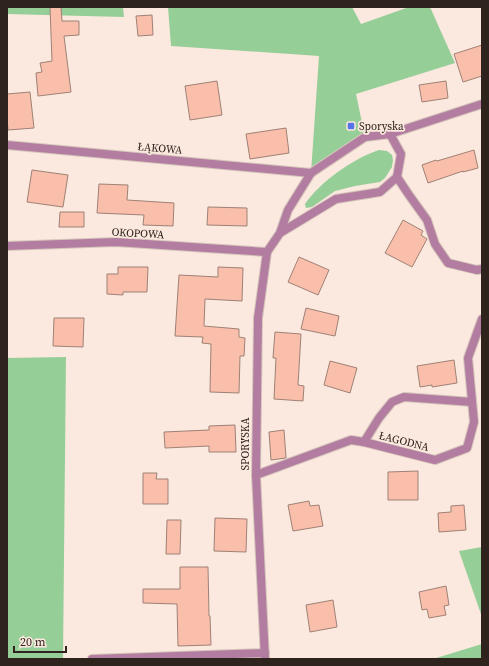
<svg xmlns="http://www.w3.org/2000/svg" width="489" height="666" font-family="'Source Serif 4',serif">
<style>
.green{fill:#96ce98}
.building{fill:#f9bfab;stroke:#9f8176}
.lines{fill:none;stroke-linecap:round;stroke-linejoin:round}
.service-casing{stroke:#d6c5bb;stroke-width:10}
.minor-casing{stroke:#d6c5bb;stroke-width:10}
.tertiary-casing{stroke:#d6c5bb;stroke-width:10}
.service{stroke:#b27da0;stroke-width:8}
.minor{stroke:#b27da0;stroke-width:8}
.tertiary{stroke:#b27da0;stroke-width:8}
.poi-dot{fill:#5674e9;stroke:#fbe8de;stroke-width:1.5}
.labels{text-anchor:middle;stroke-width:3.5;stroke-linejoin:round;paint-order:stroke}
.poi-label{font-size:11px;fill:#2e231d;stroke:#fbe8de;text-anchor:start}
.street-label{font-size:11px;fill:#2e231d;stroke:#fbe8de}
</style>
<rect width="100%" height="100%" fill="#fbe8de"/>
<g class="green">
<path d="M 7,7 L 123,7 L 124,17 L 7,14 Z"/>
<path d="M 168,7 L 352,7 L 361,24 L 409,7 L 430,7 L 455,63 L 356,94 L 365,137 L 311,173 L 319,56 L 171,46 Z"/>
<path d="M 379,150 L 387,151 L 392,155 L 393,160 L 392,167 L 385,178 L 380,182 L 355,186 L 335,191 L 312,207 L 306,208 L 305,204 C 320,182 354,158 379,150 Z"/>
<path d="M 66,357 L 63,659 L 7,659 L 7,358 Z"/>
<path d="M 482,547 L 482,617 L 459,551 Z"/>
<path d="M 482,644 L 482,659 L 433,659 Z"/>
</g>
<g class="building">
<path d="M 50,7 L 61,7 L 62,21 L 79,21 L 79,35 L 64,36 L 71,92 L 38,96 L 36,73 L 42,72 L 40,63 L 52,61 Z"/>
<path d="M 152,15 L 153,35 L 138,36 L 136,16 Z"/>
<path d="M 482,45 L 482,76 L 463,82 L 454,54 Z"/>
<path d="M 217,81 L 222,115 L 190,120 L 185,86 Z"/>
<path d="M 446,81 L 448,98 L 422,102 L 419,85 Z"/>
<path d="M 30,92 L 34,128 L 8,130 L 7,118 L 7,94 Z"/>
<path d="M 286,128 L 289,153 L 250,159 L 246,134 Z"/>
<path d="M 474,150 L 478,168 L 463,172 L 463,171 L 428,183 L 422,165 L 436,160 L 437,161 Z"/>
<path d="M 32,170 L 68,175 L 63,207 L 27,202 Z"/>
<path d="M 99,184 L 128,185 L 127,200 L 174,203 L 173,226 L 143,225 L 144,215 L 97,213 Z"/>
<path d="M 208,207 L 247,208 L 247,226 L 207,225 Z"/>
<path d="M 60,212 L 84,212 L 84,227 L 59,227 Z"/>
<path d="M 403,220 L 423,231 L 421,235 L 427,239 L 412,267 L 385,253 Z"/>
<path d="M 299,257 L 329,270 L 318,295 L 288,282 Z"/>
<path d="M 118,267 L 148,267 L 147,292 L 123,292 L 123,295 L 107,294 L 107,274 L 118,274 Z"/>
<path d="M 218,267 L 243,268 L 242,301 L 205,299 L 204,326 L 239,329 L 239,337 L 245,338 L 244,356 L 240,356 L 239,393 L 210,392 L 211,344 L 202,343 L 203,337 L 175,336 L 179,275 L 218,277 Z"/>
<path d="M 306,308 L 339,316 L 335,336 L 301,329 Z"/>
<path d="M 54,318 L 84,318 L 83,347 L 53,346 Z"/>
<path d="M 275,332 L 301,334 L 298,385 L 304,386 L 303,401 L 274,399 L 276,358 L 273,358 Z"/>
<path d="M 454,360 L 457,383 L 432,387 L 432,385 L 420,387 L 417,366 Z"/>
<path d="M 330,361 L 357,368 L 350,393 L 324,385 Z"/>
<path d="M 235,425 L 236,452 L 209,452 L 209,446 L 165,448 L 164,432 L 209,430 L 209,426 Z"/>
<path d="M 284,430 L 286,458 L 271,460 L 269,432 Z"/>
<path d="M 418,471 L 418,500 L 388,500 L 388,472 Z"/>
<path d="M 143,473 L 157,473 L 156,479 L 168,479 L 168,504 L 143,504 Z"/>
<path d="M 309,501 L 310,506 L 319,505 L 323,526 L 293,531 L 288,505 Z"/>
<path d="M 464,505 L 466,530 L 439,532 L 438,513 L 451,512 L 451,506 Z"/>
<path d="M 215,518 L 247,519 L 246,552 L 214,551 Z"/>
<path d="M 167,520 L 181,520 L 180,554 L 166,554 Z"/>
<path d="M 180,567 L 208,567 L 209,616 L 210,616 L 211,645 L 178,646 L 177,604 L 143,603 L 143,589 L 180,589 Z"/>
<path d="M 446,586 L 449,605 L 444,606 L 446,615 L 429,618 L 427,609 L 422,610 L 419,592 Z"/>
<path d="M 333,600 L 337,627 L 310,632 L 306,605 Z"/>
</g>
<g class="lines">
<g class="service-casing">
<path id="service" d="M 92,659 L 265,653"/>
</g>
<g class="minor-casing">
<g id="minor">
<path d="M 390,134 L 482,104"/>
<path d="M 7,145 L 311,173"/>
<path d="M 397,177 L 409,195 L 427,220 L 435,244 L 448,263 L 477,270 L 482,269"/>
<path d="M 7,246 L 116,242 L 267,252"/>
<path d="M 364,442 L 379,418 L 392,402 L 404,397 L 472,402"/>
<path d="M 256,475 L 351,440 L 364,442 L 435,460 L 467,448 L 474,422 L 468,358 L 482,319"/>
</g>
</g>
<g class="tertiary-casing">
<path id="tertiary" d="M 265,659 L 256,475 L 258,318 L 267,252 L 280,233 L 288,210 L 311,173 L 365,137 L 390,134 L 401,154 L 397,177 L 380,192 L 336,199 L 280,233"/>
</g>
<use href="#service" class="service"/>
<use href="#minor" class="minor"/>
<use href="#tertiary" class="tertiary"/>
</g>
<rect class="poi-dot" x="347" y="122" width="8" height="8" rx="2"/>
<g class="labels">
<g class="poi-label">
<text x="359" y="130">Sporyska</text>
</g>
<g class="street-label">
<text transform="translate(160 148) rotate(5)" y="4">ŁĄKOWA</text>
<text transform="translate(138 233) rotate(3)" y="4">OKOPOWA</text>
<text transform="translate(404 441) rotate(14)" y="4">ŁAGODNA</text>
<text transform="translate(245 444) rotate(-90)" y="4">SPORYSKA</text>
</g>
</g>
<rect width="489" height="666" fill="none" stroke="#2e231d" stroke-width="16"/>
<path d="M14 646v6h52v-6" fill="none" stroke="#2e231d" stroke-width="2"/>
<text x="20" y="646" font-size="12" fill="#2e231d" stroke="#fbe8de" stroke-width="3" paint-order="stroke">20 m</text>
</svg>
